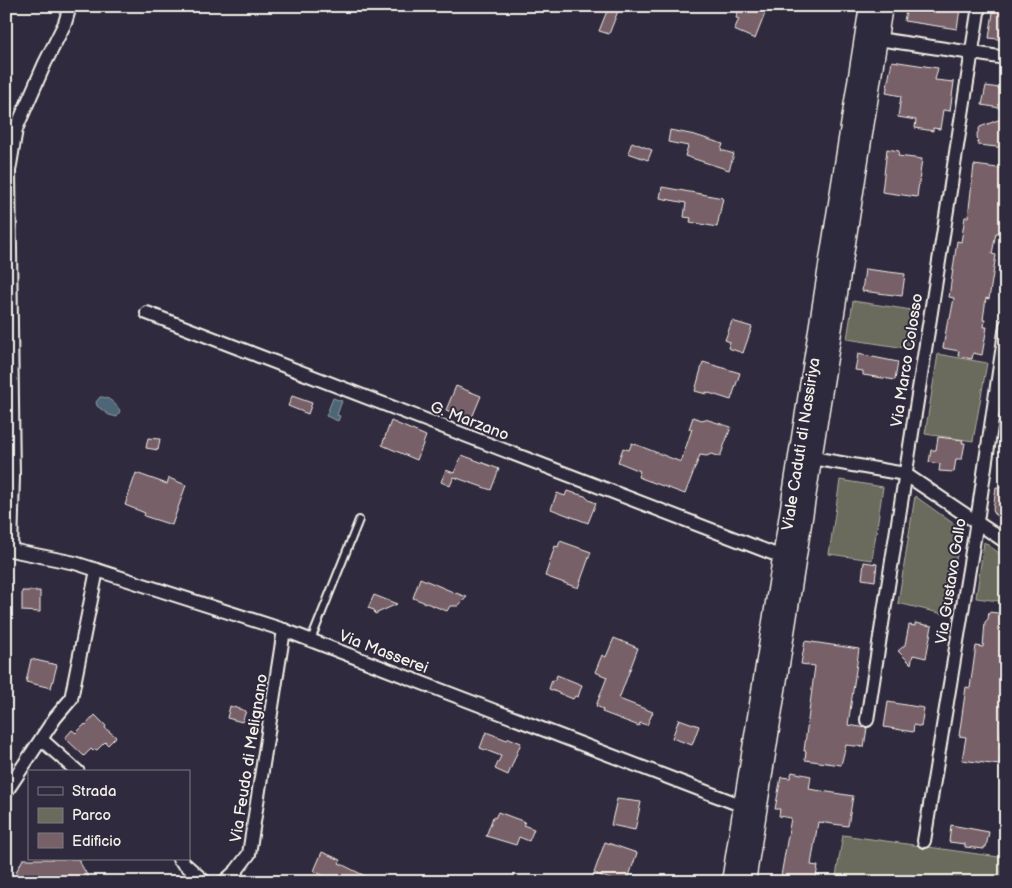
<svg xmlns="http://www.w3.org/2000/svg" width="1012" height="888" font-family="'Balsamiq Sans',sans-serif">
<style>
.green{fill:#6a6b5d;stroke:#afaea2}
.water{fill:#4e6677;stroke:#909ea4}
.building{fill:#786069;stroke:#f4f1e8}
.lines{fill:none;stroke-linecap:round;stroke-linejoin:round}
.service-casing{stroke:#f4f1e8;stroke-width:10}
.minor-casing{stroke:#f4f1e8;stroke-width:16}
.secondary-casing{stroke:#f4f1e8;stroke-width:21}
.service{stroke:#2f2a3d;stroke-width:6}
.minor{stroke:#2f2a3d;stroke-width:12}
.secondary{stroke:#2f2a3d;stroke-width:18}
.labels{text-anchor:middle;stroke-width:4;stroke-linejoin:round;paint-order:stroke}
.street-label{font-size:16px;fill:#f4f1e8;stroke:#2f2a3d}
</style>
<rect width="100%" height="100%" fill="#2f2a3d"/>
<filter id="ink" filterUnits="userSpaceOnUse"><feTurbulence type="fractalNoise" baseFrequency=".02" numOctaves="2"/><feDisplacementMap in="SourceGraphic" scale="10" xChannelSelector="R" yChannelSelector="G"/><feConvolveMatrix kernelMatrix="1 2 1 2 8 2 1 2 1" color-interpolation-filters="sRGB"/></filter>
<g filter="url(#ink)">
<g class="green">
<path d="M 853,301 L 918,311 L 912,349 L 847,339 Z"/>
<path d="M 938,354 L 987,363 L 973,441 L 925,434 Z"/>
<path d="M 840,480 L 883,487 L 872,560 L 829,554 Z"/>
<path d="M 915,496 L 961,529 L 947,615 L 898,603 Z"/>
<path d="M 984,542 L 1006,558 L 1006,602 L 976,598 Z"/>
<path d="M 843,835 L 1006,858 L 1006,882 L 835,882 Z"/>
</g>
<g class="water">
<path d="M 100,397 C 107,396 117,404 120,411 L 117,417 L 109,415 L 97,406 L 96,402 Z"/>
<path d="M 333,398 L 342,401 L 337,415 L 340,416 L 338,421 L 326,416 Z"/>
</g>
<g class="building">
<path d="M 609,6 L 620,6 L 609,34 L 599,31 Z"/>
<path d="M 740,6 L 768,6 L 755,39 L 734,30 L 739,19 L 736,18 Z"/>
<path d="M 907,6 L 954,6 L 960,9 L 957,29 L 904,21 Z"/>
<path d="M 994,6 L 1006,7 L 1006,40 L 989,38 Z"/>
<path d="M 892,61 L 938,68 L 935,80 L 954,82 L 950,111 L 943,110 L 940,129 L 933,128 L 933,131 L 915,128 L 916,120 L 898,117 L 901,96 L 886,93 Z"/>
<path d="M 986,86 L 1006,89 L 1006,109 L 982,105 Z"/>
<path d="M 1006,117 L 1006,148 L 978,145 L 977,134 L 980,127 Z"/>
<path d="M 670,130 L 695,135 L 723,144 L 721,150 L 734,154 L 729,170 L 685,156 L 688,146 L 668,142 Z"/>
<path d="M 632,142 L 652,150 L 648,160 L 628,153 Z"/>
<path d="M 887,149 L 899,151 L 898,156 L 922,159 L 917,197 L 882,192 Z"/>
<path d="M 974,165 L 1006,169 L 1006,180 L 1003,201 L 1005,201 L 1000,233 L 996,233 L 992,254 L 996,255 L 993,274 L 989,299 L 986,298 L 983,320 L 985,320 L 984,327 L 987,327 L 982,355 L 973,353 L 972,359 L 958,356 L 959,351 L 943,348 L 948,319 L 950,319 L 954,298 L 949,297 L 957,241 L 961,242 L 965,217 L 968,217 Z"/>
<path d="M 662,187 L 723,198 L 717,227 L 690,222 L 691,218 L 684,217 L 686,203 L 660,198 Z"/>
<path d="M 865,269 L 905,274 L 902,296 L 862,291 Z"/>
<path d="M 732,321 L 752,327 L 743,353 L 728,348 L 730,342 L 725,340 Z"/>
<path d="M 858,354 L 898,362 L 895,380 L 863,375 L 863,371 L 855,370 Z"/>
<path d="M 703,362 L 740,373 L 731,400 L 706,392 L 706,394 L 695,391 Z"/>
<path d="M 456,386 L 481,396 L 471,420 L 446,410 Z"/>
<path d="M 292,396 L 312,403 L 308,414 L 288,406 Z"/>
<path d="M 693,417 L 702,420 L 705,419 L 731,427 L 720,457 L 711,454 L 707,456 L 700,455 L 685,494 L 638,477 L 640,471 L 618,462 L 623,448 L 629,450 L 632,443 L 681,462 L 692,429 L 689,429 Z"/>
<path d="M 391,421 L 426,436 L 417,460 L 382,445 Z"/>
<path d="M 938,437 L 963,440 L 962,443 L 965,443 L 962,459 L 956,459 L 954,472 L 939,471 L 940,464 L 929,462 L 931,450 L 936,450 Z"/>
<path d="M 148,438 L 160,439 L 158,450 L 146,448 Z"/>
<path d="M 462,455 L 499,469 L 491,490 L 454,477 L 450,486 L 441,482 L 446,470 L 454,473 Z"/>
<path d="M 136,473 L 167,484 L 169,478 L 186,485 L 172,525 L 144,516 L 145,513 L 125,505 Z"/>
<path d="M 996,487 L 1006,488 L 1006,518 L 995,515 L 993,510 Z"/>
<path d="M 567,491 L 585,496 L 589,500 L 596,503 L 588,523 L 551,509 L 557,493 L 565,496 Z"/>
<path d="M 560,541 L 591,552 L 578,588 L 545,576 L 555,546 L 558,547 Z"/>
<path d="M 864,562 L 877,564 L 875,581 L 862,579 Z"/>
<path d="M 420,578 L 453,592 L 467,597 L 458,606 L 450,606 L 447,611 L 413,598 Z"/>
<path d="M 22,591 L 40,591 L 40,612 L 22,611 Z"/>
<path d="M 374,595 L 397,604 L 375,614 L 374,610 L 368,608 Z"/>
<path d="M 989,612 L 1006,614 L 1006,700 L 999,748 L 1002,748 L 999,765 L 962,760 L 966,737 L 959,736 L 966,687 L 970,688 L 976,646 L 983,647 L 985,622 L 988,619 Z"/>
<path d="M 915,623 L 932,626 L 926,658 L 913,655 L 911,664 L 898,651 L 905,645 L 909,625 L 915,626 Z"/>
<path d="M 614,638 L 638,648 L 619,699 L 653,712 L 647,725 L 640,723 L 639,726 L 602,712 L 603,709 L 596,706 L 607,677 L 595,672 L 602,655 L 606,657 Z"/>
<path d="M 805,641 L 859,649 L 848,725 L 867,728 L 864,747 L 846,745 L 841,765 L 805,760 L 806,751 L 804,751 L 815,666 L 801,664 Z"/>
<path d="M 31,659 L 57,665 L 51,688 L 26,682 Z"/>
<path d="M 557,675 L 582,685 L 578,697 L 575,696 L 573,699 L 549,689 L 552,680 L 555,680 Z"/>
<path d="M 888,702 L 924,708 L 921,727 L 914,725 L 913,732 L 884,727 Z"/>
<path d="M 230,706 L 246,711 L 242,722 L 227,718 Z"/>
<path d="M 95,715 L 106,726 L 105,728 L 116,737 L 108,745 L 105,742 L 97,750 L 95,749 L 93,751 L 91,749 L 84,756 L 65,738 L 72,730 L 76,733 L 85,724 L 86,725 Z"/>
<path d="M 679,719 L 699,726 L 692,745 L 672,738 Z"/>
<path d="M 486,732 L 507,740 L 509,738 L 521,743 L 508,775 L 495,769 L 501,756 L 480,748 Z"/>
<path d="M 792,772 L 811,776 L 809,789 L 853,796 L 848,826 L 818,822 L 811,865 L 818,866 L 815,882 L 790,882 L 791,878 L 781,876 L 791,818 L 779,816 L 780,809 L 775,809 L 781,777 L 790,778 Z"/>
<path d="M 617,799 L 641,802 L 635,830 L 611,825 Z"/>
<path d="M 498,812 L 525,822 L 523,825 L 534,829 L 529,841 L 519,837 L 516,845 L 486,836 L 493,817 L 495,818 Z"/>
<path d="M 951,825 L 989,832 L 986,847 L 984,847 L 984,849 L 965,847 L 965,844 L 949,842 Z"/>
<path d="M 605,842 L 637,853 L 627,882 L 618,882 L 594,873 Z"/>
<path d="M 322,852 L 341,860 L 339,863 L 377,882 L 336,882 L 314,871 Z"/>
<path d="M 23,859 L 78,859 L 91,882 L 22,882 L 16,872 Z"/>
</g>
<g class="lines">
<g class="service-casing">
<path id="service" d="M 311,640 L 359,520"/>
</g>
<g class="minor-casing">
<g id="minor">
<path d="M 878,39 L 1006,58"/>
<path d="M 147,313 L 782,557"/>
<path d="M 812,458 L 905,474 L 1006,542"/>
<path d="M 6,549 L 75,563 L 284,630 L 743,806"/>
<path d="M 11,549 L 13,477 L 9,171 L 16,129 L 45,63 L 65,23 L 70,6"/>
<path d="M 867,720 L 979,6"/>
<path d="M 42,740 L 78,772"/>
<path d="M 6,792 L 55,718 L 71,699 L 97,570"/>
<path d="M 924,841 L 977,521 L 1006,325"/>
<path d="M 179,859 L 205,882"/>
<path d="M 224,882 L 236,871 L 249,854 L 284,630"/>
</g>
</g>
<g class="secondary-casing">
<g id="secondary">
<path d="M 731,882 L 869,6"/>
<path d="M 746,882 L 883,6"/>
</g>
</g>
<use href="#service" class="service"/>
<use href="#minor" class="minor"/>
<use href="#secondary" class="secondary"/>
</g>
</g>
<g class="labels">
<g class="street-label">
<text transform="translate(906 360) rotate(-81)" y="6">Via Marco Colosso</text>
<text transform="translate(470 420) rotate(21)" y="6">G. Marzano</text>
<text transform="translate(800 444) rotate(-81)" y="6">Viale Caduti di Nassiriya</text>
<text transform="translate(950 581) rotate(-81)" y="6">Via Gustavo Gallo</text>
<text transform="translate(384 651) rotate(21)" y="6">Via Masserei</text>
<text transform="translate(248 758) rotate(-81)" y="6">Via Feudo di Melignano</text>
</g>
</g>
<rect width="1012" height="888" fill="none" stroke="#2f2a3d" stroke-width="25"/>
<rect x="12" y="12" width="987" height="863" fill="none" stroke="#f4f1e8" stroke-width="2" filter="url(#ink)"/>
<rect x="28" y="770" width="162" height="90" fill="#2f2a3d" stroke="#7e7a81"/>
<rect x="38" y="787" width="25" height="8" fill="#2f2a3d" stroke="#7e7a81"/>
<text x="72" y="796" font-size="15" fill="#f4f1e8">Strada</text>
<rect x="38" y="808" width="25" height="15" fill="#6a6b5d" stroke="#7e7a81"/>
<text x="72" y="820" font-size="15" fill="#f4f1e8">Parco</text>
<rect x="38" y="833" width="25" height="15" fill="#786069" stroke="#7e7a81"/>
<text x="72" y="846" font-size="15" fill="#f4f1e8">Edificio</text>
</svg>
